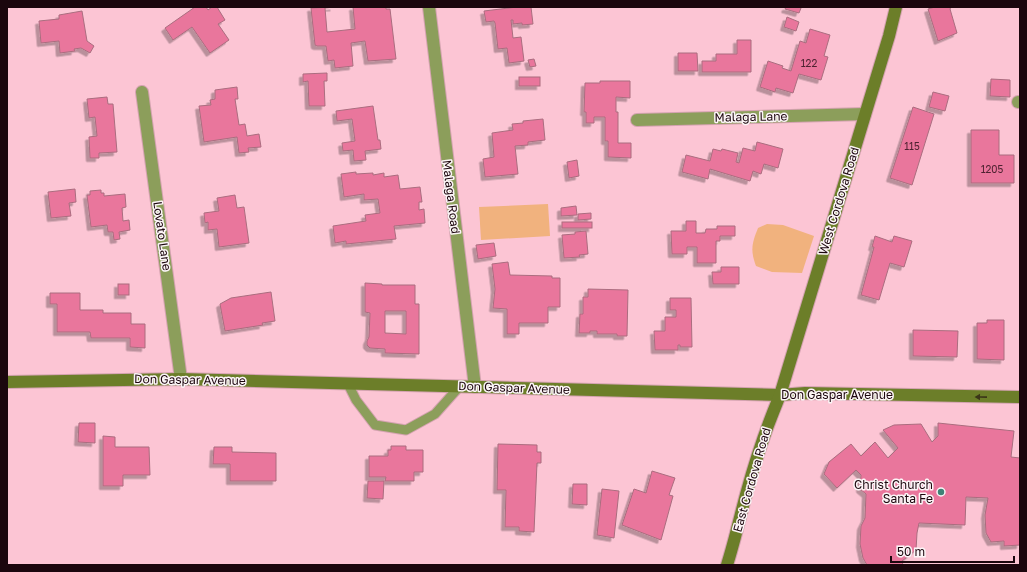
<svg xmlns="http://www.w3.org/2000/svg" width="1027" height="572" font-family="'Golos Text',sans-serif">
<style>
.green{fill:#f1b27e}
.building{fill:#e9769c;stroke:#aa6d7f;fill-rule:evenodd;filter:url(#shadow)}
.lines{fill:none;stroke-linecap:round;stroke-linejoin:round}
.lane-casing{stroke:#d4a3b0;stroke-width:11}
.street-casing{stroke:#d4a3b0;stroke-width:14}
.secondary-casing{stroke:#d4a3b0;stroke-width:14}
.lane{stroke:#8c9e5b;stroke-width:9}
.street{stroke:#8c9e5b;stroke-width:12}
.secondary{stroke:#6c7e29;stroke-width:12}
.oneway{fill:#3b3618}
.poi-dot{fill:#3e8276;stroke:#fcf5f7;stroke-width:1.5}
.labels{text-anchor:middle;stroke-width:3;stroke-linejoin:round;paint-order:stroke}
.number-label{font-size:10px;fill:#4e2231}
.street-label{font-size:12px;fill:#1b060d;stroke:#fcf5f7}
.poi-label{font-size:12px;fill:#1b060d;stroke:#fcf5f7;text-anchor:end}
</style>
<defs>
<filter id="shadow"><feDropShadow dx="-3.5" dy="3.5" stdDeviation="0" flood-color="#0004"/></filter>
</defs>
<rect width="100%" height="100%" fill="#fcc5d4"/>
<g class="green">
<path d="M 548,204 L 550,236 L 481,240 L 479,207 Z"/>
<path d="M 767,224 L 783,225 L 814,236 L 802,273 L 772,272 L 756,266 C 750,250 752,243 758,228 Z"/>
</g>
<g class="building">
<path d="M 195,7 L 206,7 L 208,10 L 212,7 L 217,7 L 225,20 L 218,24 L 229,40 L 210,53 L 192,27 L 173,40 L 165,28 Z"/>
<path d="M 334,7 L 325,8 L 327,32 L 355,29 L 353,7 L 386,7 L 386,9 L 390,9 L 396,59 L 368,61 L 365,41 L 351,43 L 353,66 L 335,68 L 334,60 L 328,61 L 326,46 L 317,46 L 315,45 L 311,8 Z"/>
<path d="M 517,7 L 531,7 L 533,24 L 522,25 L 522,23 L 513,24 L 513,20 L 511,20 L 513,38 L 521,37 L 524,61 L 509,63 L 507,48 L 498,49 L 495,23 L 494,21 L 486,22 L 484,11 Z"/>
<path d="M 786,7 L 799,7 L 801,8 L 799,13 L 785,9 Z"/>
<path d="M 935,7 L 951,7 L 950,9 L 957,33 L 938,41 L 928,9 Z"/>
<path d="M 82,11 L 87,41 L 94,46 L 90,53 L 81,48 L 74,49 L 75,51 L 60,53 L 59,41 L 41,43 L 39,21 L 59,19 L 59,15 Z"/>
<path d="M 787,17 L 799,22 L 796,31 L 784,27 Z"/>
<path d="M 810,29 L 830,35 L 824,56 L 828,57 L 821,80 L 799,74 L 793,93 L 776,88 L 775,92 L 760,87 L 768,61 L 783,66 L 782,68 L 791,71 L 800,41 L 806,43 Z"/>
<path d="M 737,40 L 751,40 L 751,72 L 702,72 L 702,61 L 716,61 L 716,54 L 737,54 Z"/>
<path d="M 678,53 L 697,53 L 698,71 L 678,71 Z"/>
<path d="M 534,59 L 536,66 L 530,67 L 528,60 Z"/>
<path d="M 327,73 L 327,81 L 324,81 L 325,106 L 309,106 L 308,81 L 303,82 L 303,74 Z"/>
<rect x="519" y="77" width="21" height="9"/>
<path d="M 991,79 L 1010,80 L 1010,97 L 990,96 Z"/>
<path d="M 600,81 L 630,81 L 630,98 L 616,97 L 616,112 L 618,112 L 618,143 L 631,143 L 631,158 L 608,157 L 608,141 L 605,141 L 605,117 L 594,117 L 594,123 L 586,123 L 586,112 L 584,112 L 585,83 L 600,83 Z"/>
<path d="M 237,87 L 238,99 L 235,99 L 239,125 L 245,124 L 247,136 L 259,134 L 261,147 L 248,148 L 249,152 L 239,153 L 237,137 L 204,142 L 199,106 L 211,105 L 210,100 L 215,99 L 215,90 Z"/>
<path d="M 933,92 L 949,96 L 945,111 L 929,107 Z"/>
<path d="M 107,97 L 108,104 L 113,104 L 117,152 L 99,153 L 99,158 L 90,158 L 89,137 L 97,136 L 95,117 L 89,118 L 87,99 Z"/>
<path d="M 373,106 L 378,140 L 380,140 L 381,149 L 365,151 L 366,160 L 354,161 L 353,150 L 343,151 L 342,143 L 355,141 L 352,119 L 337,121 L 336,111 Z"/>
<path d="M 913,107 L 934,114 L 912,185 L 890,178 Z"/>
<path d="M 543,119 L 545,140 L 528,142 L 528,145 L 515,146 L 518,174 L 485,177 L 483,159 L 494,157 L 492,133 L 513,130 L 512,124 L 523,123 L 523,121 Z"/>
<path d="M 971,130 L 999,130 L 999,155 L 1014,155 L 1014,183 L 971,183 Z"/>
<path d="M 757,142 L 783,149 L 778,168 L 764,164 L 761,174 L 753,171 L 750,181 L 710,169 L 708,179 L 682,172 L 686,155 L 710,161 L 713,149 L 721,151 L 722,149 L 738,153 L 736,162 L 739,163 L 743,148 L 755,151 Z"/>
<path d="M 577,160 L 579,176 L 569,178 L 567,162 Z"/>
<path d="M 356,172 L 356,174 L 373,173 L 373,175 L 384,173 L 384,177 L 398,175 L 400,189 L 420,187 L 422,202 L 419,202 L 419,210 L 424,209 L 425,223 L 394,226 L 396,239 L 346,244 L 346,241 L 335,243 L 333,226 L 366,221 L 365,215 L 380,213 L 378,199 L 364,200 L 364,194 L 344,197 L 341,174 Z"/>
<path d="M 75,189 L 76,202 L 69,203 L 71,216 L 51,218 L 48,192 Z"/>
<path d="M 101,190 L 101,193 L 104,193 L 104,196 L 125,194 L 126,207 L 122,208 L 123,221 L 129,220 L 130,230 L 119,232 L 120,239 L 114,240 L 113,232 L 108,232 L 107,225 L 91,227 L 87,195 L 90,195 L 90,191 Z"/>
<path d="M 235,195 L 237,208 L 244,207 L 249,243 L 219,247 L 217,229 L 208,230 L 208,222 L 205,223 L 204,213 L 219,211 L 217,198 Z"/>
<path d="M 576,206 L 577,215 L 561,216 L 561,208 Z"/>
<path d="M 591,213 L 591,219 L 578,220 L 578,214 Z"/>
<path d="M 686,221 L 696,221 L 696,233 L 705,233 L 706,229 L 717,229 L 717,226 L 735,226 L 735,236 L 720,236 L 720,241 L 716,241 L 716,263 L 697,263 L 697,247 L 687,247 L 687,254 L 672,254 L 671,231 L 686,231 Z"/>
<rect x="562" y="222" width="30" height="6"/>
<path d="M 586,231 L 588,254 L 579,255 L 580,257 L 564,258 L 562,235 L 575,234 L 575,232 Z"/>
<path d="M 875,236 L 892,242 L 894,236 L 912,241 L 904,267 L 890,263 L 879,300 L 861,295 L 874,247 L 872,247 Z"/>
<path d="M 494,243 L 496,256 L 478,259 L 476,245 Z"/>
<path d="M 508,262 L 510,275 L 552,276 L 552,278 L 560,278 L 560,307 L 548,307 L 548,323 L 519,323 L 519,334 L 507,334 L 507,309 L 493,308 L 495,289 L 492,264 Z"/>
<path d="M 721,267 L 739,267 L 739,284 L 713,284 L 712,272 L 721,272 Z"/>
<path d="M 365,283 L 382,284 L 382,285 L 415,285 L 415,304 L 419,304 L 419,354 L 385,353 L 385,349 L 370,348 L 367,345 L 367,341 L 369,337 L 370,313 L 365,312 ZM 385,311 L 406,311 L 406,334 L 385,333 Z"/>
<rect x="118" y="284" width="11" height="11"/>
<path d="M 588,289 L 628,290 L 627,336 L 617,336 L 617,334 L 597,334 L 597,331 L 590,331 L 590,333 L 579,333 L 580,314 L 583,314 L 583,297 L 588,297 Z"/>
<path d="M 271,292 L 275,321 L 262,323 L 263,325 L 225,331 L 220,304 L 231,298 Z"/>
<path d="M 50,293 L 80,293 L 80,310 L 103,310 L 103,313 L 131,313 L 131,324 L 145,324 L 145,348 L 130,347 L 130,338 L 91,338 L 90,332 L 57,332 L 57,304 L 50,304 Z"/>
<path d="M 670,298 L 691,298 L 692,347 L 680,347 L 680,345 L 678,345 L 678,350 L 655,350 L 654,331 L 665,331 L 665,317 L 676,317 L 676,310 L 670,310 Z"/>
<path d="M 987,320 L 1004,320 L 1004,360 L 977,359 L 977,323 L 987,323 Z"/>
<path d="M 913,330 L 958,331 L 957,357 L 913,356 Z"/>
<path d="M 79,423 L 95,423 L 95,443 L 78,442 Z"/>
<path d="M 938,423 L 1014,431 L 1011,457 L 1020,458 L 1020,545 L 1004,546 L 1004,541 L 991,542 L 986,533 L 985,515 L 988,498 L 966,497 L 965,525 L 919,523 L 917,533 L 916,550 L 902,561 L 903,565 L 867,565 L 863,558 L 860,544 L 861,526 L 865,518 L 866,494 L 860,489 L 861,475 L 856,470 L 837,488 L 824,474 L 829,462 L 851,444 L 861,456 L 875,442 L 888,458 L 898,448 L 883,430 L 894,425 L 921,424 L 932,442 L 938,436 Z"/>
<path d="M 103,436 L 115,437 L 115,447 L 149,447 L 150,475 L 123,475 L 123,486 L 103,486 Z"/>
<path d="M 498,444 L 537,445 L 537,452 L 541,452 L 541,463 L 537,463 L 534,532 L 519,531 L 519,527 L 505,527 L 506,490 L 497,490 Z"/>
<path d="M 391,446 L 406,446 L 406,450 L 423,450 L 423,472 L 414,472 L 414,481 L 385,481 L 386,477 L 369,477 L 369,456 L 388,456 L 388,450 L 391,450 Z"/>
<path d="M 214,447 L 232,447 L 232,452 L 276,453 L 276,481 L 230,481 L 230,464 L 213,464 Z"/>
<path d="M 652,471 L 675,478 L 669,495 L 673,496 L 661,540 L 622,525 L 634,489 L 646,493 Z"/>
<path d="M 368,481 L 384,481 L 383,499 L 367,498 Z"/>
<path d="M 573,484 L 587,484 L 587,505 L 572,504 Z"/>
<path d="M 602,489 L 619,491 L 614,538 L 597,535 Z"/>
</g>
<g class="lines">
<g class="lane-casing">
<path id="lane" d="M 348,384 L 356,400 L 375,425 L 406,430 L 435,414 L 460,386"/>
</g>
<g class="street-casing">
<g id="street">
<path d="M 429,7 L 475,387"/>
<path d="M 142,92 L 181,379"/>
<path d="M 1018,102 L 1020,102"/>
<path d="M 637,120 L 865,114"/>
</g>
</g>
<g class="secondary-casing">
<g id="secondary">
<path d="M 7,382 L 181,379 L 780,395 L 805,393 L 1020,397"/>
<path d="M 727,565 C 735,540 740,516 747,491 C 756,458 767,426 780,395 L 889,36 L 896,7"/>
</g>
</g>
<use href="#lane" class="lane"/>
<use href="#street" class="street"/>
<use href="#secondary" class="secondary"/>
</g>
<defs><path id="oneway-solid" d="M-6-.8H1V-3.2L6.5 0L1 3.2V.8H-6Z"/></defs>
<use class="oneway" href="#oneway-solid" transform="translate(981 397) rotate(-179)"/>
<circle class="poi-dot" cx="941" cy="492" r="4"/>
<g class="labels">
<g class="number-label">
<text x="809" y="67">122</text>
<text x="912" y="150">115</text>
<text x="992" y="173">1205</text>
</g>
<g class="street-label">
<text transform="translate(751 117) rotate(-1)" y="4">Malaga Lane</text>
<text transform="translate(451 197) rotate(83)" y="4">Malaga Road</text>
<text transform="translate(839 201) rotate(-73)" y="4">West Cordova Road</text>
<text transform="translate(162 236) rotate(82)" y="4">Lovato Lane</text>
<text transform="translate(190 380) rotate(1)" y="4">Don Gaspar Avenue</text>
<text transform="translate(514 388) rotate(2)" y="4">Don Gaspar Avenue</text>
<text x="837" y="399">Don Gaspar Avenue</text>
<text transform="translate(752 480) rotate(-74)" y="4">East Cordova Road</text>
</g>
<g class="poi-label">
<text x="933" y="489">Christ Church<tspan x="933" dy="14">Santa Fe</tspan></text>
</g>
</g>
<rect width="1027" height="572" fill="none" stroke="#1b060d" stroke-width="16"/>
<path d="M891 556v6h123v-6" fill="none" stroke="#1b060d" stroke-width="2"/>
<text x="897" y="556" font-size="12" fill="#1b060d" stroke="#fcf5f7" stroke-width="3" paint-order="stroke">50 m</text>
</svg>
